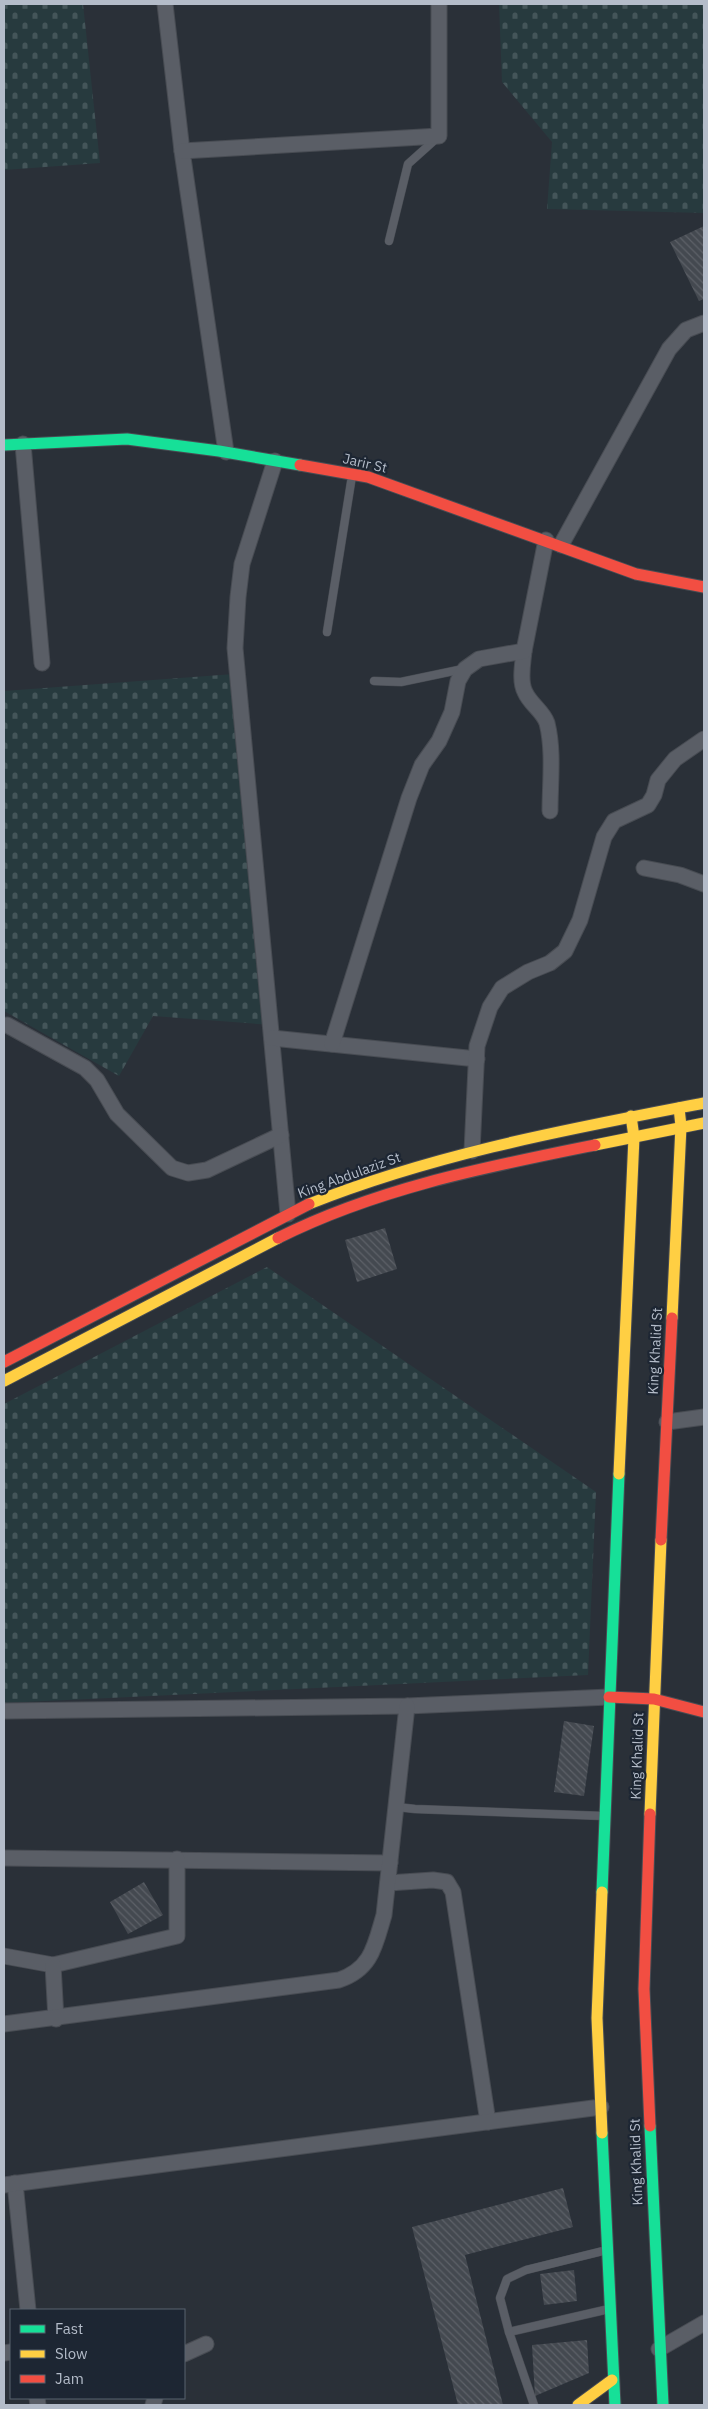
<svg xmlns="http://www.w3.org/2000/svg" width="708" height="2409" font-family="'IBM Plex Sans',sans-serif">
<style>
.cemetery{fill:url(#cemetery-stones)}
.building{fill:url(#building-back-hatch)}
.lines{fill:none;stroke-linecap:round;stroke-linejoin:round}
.lane-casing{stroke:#484c53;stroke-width:9}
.street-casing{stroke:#484c53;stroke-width:17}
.fast-casing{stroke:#484c53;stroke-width:13}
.slow-casing{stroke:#484c53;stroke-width:13}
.jam-casing{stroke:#484c53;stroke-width:13}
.lane{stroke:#5a5e66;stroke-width:8}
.street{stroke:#5a5e66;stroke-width:15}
.fast{stroke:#16e098;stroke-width:11}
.slow{stroke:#ffcf43;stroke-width:11}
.jam{stroke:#f24e42;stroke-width:11}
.labels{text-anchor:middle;stroke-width:4.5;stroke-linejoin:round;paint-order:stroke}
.street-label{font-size:14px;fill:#b4bcc9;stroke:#1d2633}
</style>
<defs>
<pattern id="cemetery-stones" width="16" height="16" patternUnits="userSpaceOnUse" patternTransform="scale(1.25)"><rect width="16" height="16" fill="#273a3e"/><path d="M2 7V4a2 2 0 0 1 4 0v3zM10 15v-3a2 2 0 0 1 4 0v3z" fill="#445559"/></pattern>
<pattern id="building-back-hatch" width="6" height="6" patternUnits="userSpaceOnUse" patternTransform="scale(1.25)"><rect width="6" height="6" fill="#444950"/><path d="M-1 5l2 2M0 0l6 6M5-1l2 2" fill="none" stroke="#5d6168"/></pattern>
</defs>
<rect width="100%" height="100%" fill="#2a3038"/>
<g class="cemetery">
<path d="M 4,4 L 83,4 L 100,163 L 4,170 Z"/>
<path d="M 499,4 L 704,4 L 704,213 L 547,209 L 552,142 L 502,82 Z"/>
<path d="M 234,674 L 272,1025 L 153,1016 L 119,1076 L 4,1011 L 4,691 Z"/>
<path d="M 267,1267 L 596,1492 L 588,1675 L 4,1703 L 4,1404 Z"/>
</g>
<g class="building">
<path d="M 704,226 L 704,299 L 699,301 L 670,242 Z"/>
<path d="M 385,1228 L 397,1269 L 357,1282 L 345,1240 Z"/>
<path d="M 564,1721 L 594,1726 L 584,1796 L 554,1792 Z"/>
<path d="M 144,1882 L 163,1915 L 128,1934 L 110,1902 Z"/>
<path d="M 563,2188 L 573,2227 L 465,2255 L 503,2405 L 458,2405 L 412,2227 Z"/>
<path d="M 574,2270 L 577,2301 L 544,2305 L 540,2274 Z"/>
<path d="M 587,2340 L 589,2373 L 535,2396 L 532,2345 Z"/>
</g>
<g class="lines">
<g class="lane-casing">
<g id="lane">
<path d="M 389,241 L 408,164 L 437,138"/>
<path d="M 327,632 L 352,476"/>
<path d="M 374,681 L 401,682 L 463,669"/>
<path d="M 397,1807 L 415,1809 L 604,1816"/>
<path d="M 509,2332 L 609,2309"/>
<path d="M 534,2405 L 509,2332 L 500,2298 L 507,2279 L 526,2270 L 607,2250"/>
</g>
</g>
<g class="street-casing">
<g id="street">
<path d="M 165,4 L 182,151 L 226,452"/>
<path d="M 182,151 L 439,136 L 439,4"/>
<path d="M 23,444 L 42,663"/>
<path d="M 275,461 L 242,564 L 238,597 L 235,648 L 288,1214"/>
<path d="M 561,545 L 669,349 L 686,330 L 704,323"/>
<path d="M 524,651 C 523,663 519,681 525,692 C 530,704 543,711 547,723 C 554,751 550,783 550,811"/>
<path d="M 644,868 L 680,875 L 704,884"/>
<path d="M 7,1025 L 85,1068 L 97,1080 L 117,1114 L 172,1168 L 188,1173 L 207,1170 L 281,1135"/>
<path d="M 272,1038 L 477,1059"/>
<path d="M 332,1044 L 409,798 L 422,765 L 439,741 L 452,712 L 458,681 L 465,669 L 479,659 L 524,651 L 546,540"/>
<path d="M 472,1151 L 477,1046 L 490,1007 L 502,988 L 528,972 L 550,963 L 565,951 L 580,920 L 604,837 L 614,821 L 648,805 L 654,795 L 658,780 L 675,759 L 704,739"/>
<path d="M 667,1422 L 704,1417"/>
<path d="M 4,1711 L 407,1706 L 609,1697"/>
<path d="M 4,1858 L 390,1863"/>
<path d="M 388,1883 L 433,1880 L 447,1882 L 453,1892 L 488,2122"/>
<path d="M 4,1956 L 53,1965 L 177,1936 L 177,1859"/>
<path d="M 53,1965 L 56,2019"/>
<path d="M 4,2024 L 339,1980 C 372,1969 375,1945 384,1915 L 407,1706"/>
<path d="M 15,2183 L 28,2310"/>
<path d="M 4,2185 L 601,2107"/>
<path d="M 659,2349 L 704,2323"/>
<path d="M 4,2353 L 11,2352"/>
<path d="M 184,2354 L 206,2344"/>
<path d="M 37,2398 L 38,2405"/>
<path d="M 153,2405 L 155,2398"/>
</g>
</g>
<g class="fast-casing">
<g id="fast">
<path d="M 4,445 L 127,439 L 219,451 L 300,465"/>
<path d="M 602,1892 L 619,1474"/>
<path d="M 650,2126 L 663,2405"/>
<path d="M 602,2133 L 615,2405"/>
</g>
</g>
<g class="slow-casing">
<g id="slow">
<path d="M 595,1145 L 704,1123"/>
<path d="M 309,1204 C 437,1153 570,1129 704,1103"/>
<path d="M 672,1318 L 681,1126 L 679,1108"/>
<path d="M 4,1381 L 278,1238"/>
<path d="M 619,1474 L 634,1137 L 631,1116"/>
<path d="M 650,1814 L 661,1540"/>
<path d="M 602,1892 L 597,2018 L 602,2133"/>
<path d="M 578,2405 L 612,2380"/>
</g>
</g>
<g class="jam-casing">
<g id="jam">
<path d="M 300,465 L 368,477 L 636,574 L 704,587"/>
<path d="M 278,1238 C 378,1188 486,1167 595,1145"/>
<path d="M 4,1362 L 309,1204"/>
<path d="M 661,1540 L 672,1318"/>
<path d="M 609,1697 L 654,1699 L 704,1712"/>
<path d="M 650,1814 L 644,1989 L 650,2126"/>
</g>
</g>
<use href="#lane" class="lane"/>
<use href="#street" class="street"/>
<use href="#fast" class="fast"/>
<use href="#slow" class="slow"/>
<use href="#jam" class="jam"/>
</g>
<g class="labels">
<g class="street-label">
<text transform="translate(365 463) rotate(13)" y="5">Jarir St</text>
<text transform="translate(349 1175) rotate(-20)" y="5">King Abdulaziz St</text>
<text transform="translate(655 1351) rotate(-87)" y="5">King Khalid St</text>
<text transform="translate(637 1756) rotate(-88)" y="5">King Khalid St</text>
<text transform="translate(636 2162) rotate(-92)" y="5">King Khalid St</text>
</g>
</g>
<rect width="708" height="2409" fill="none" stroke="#b4bcc9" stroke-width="10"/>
<rect x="10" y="2309" width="175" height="90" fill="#1d2633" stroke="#59626f"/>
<rect x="20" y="2325" width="25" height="8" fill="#16e098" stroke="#59626f"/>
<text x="55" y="2334" font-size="15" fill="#b4bcc9">Fast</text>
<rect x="20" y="2350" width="25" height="8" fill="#ffcf43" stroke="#59626f"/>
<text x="55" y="2359" font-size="15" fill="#b4bcc9">Slow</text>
<rect x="20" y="2375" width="25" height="8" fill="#f24e42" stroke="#59626f"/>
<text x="55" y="2384" font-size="15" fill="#b4bcc9">Jam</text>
</svg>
